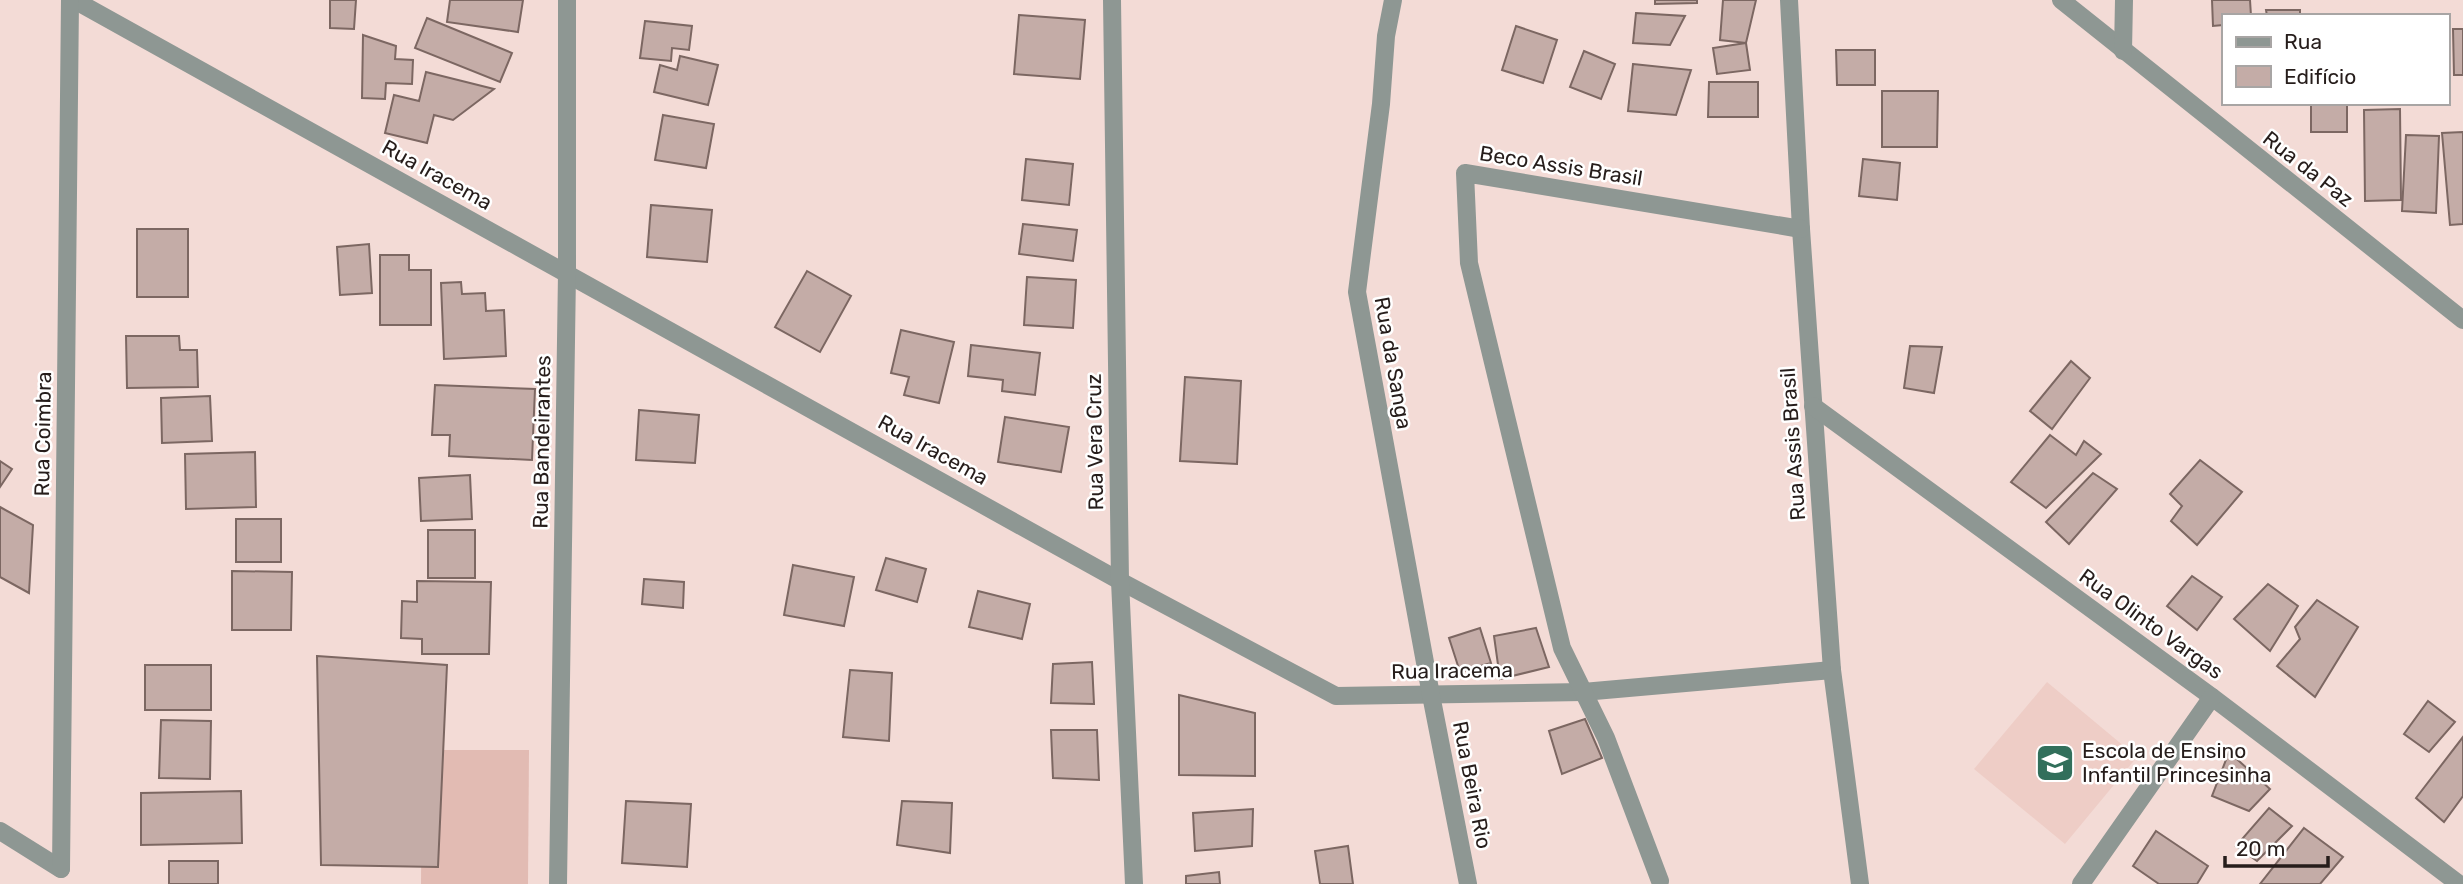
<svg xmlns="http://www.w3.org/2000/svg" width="2463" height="884" font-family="Rubik,sans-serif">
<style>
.built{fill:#eecdc6}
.garden{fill:#e2bbb3}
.building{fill:#c4aca7;stroke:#7c6762;stroke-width:2}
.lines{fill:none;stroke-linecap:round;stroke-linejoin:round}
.minor{stroke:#8e9793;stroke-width:18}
.labels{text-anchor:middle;stroke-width:5;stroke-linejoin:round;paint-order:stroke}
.street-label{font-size:21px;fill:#261d1b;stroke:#fff}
.poi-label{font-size:21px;fill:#261d1b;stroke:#fff;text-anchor:start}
</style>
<rect width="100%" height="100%" fill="#f3dbd6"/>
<path class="built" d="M 2047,682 L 2137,757 L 2065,844 L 1974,769 Z"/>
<path class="garden" d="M 422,750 L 529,750 L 528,884 L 421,884 Z"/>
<g class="building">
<path d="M 330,0 L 356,0 L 354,29 L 330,28 Z"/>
<path d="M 450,0 L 523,0 L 518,32 L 447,22 Z"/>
<path d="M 1655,0 L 1697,0 L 1697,3 L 1655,4 Z"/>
<path d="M 1723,0 L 1756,0 L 1746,43 L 1720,40 Z"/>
<path d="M 2212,0 L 2250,0 L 2251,16 L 2223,16 L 2223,25 L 2213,26 Z"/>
<path d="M 2266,10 L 2300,10 L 2300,16 L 2267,16 Z"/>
<path d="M 1636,13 L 1685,16 L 1670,45 L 1633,43 Z"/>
<path d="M 1019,15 L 1085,20 L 1080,79 L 1014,74 Z"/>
<path d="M 427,18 L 512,53 L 500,82 L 415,48 Z"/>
<path d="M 645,21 L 692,26 L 689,50 L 672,48 L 671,61 L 640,58 Z"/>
<path d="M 1516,26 L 1557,40 L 1543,83 L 1502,70 Z"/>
<path d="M 2453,29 L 2463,29 L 2463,75 L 2454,75 Z"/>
<path d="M 363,35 L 396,46 L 395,59 L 413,60 L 412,84 L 386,83 L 385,99 L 362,98 Z"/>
<path d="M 1746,43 L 1750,70 L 1717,74 L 1713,48 Z"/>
<path d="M 1836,50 L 1875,50 L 1875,85 L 1837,85 Z"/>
<path d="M 1584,51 L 1615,64 L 1601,99 L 1570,87 Z"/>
<path d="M 680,56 L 718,65 L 708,105 L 654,92 L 660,65 L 677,70 Z"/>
<path d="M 1633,64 L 1691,70 L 1676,115 L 1628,111 Z"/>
<path d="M 426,72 L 494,89 L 453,120 L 434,115 L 427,143 L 385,133 L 394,95 L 419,101 Z"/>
<path d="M 1709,82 L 1758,82 L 1758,117 L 1708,117 Z"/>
<path d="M 1882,91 L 1938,91 L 1937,147 L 1882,147 Z"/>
<rect x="2311" y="103" width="36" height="29"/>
<path d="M 2400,109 L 2401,200 L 2365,201 L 2364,110 Z"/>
<path d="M 663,115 L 714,124 L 706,168 L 655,160 Z"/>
<path d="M 2463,132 L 2463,224 L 2450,225 L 2442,133 Z"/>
<path d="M 2406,135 L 2439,136 L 2436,213 L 2402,211 Z"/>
<path d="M 1026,159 L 1073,164 L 1069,205 L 1022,200 Z"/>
<path d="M 1863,159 L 1900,163 L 1897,200 L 1859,196 Z"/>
<path d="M 651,205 L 712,210 L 707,262 L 647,257 Z"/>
<path d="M 1023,224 L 1077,230 L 1073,261 L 1019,254 Z"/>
<rect x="137" y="229" width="51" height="68"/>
<path d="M 369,244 L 372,293 L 340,295 L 337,247 Z"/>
<path d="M 380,255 L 409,255 L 409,270 L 431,270 L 431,325 L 380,325 Z"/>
<path d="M 807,271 L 851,296 L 820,352 L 775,327 Z"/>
<path d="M 1027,277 L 1076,280 L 1073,328 L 1024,325 Z"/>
<path d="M 461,282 L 462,294 L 485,293 L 486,311 L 504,310 L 506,356 L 444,359 L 441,283 Z"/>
<path d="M 901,330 L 954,342 L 939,403 L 904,395 L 909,377 L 891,373 Z"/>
<path d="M 126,336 L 179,336 L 180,350 L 197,350 L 198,387 L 127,388 Z"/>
<path d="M 971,345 L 1040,353 L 1035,395 L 1002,391 L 1003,380 L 968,376 Z"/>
<path d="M 1910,346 L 1942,347 L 1934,393 L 1904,388 Z"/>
<path d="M 2071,361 L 2090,378 L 2052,429 L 2030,411 Z"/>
<path d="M 1185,377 L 1241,381 L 1237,464 L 1180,461 Z"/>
<path d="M 435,385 L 535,389 L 532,460 L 449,456 L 450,435 L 432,435 Z"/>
<path d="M 210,396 L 212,441 L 162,443 L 161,398 Z"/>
<path d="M 639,410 L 699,415 L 695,463 L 636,460 Z"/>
<path d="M 1005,417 L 1069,427 L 1061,472 L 998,462 Z"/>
<path d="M 2050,435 L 2076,455 L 2084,441 L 2101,454 L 2046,508 L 2011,482 Z"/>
<path d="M 255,452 L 256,507 L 186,509 L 185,454 Z"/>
<path d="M 2200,460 L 2242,492 L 2197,545 L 2171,521 L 2182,506 L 2170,494 Z"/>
<path d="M 0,461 L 12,469 L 0,487 Z"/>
<path d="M 2093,473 L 2117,489 L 2069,544 L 2046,522 Z"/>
<path d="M 470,475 L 472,519 L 421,521 L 419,478 Z"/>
<path d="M 0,507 L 33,525 L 29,593 L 0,577 Z"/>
<rect x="236" y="519" width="45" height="43"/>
<rect x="428" y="530" width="47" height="48"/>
<path d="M 886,558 L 926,569 L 917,602 L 876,590 Z"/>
<path d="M 793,565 L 854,577 L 844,626 L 784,615 Z"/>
<path d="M 232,571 L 292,572 L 291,630 L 232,630 Z"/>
<path d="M 2192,576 L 2222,597 L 2197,630 L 2167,606 Z"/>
<path d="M 644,579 L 684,582 L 683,608 L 642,604 Z"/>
<path d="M 417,581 L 491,582 L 489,654 L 422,654 L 422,639 L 401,638 L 402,601 L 417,602 Z"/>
<path d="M 2268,584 L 2298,606 L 2270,651 L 2234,619 Z"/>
<path d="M 978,591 L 1030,604 L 1022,639 L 969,627 Z"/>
<path d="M 2317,600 L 2358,627 L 2315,697 L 2277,666 L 2300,639 L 2295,627 Z"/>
<path d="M 1480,628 L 1491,663 L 1460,672 L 1449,638 Z"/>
<path d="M 1536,628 L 1549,667 L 1500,679 L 1494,636 Z"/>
<path d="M 317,656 L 447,665 L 438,867 L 321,865 Z"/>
<path d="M 1092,662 L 1094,704 L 1051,703 L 1053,664 Z"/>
<rect x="145" y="665" width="66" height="45"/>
<path d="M 850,670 L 892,673 L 889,741 L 843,737 Z"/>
<path d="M 1179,695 L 1255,713 L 1255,776 L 1179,775 Z"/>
<path d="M 2428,701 L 2455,722 L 2429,752 L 2404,734 Z"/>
<path d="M 1585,719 L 1602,758 L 1562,774 L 1549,731 Z"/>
<path d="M 161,720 L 211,721 L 210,779 L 159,778 Z"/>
<path d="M 1051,730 L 1097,730 L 1099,780 L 1053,778 Z"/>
<path d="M 2463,737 L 2463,796 L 2444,822 L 2416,798 Z"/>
<path d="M 2229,752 L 2270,789 L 2249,811 L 2212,796 Z"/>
<path d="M 241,791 L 242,843 L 141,845 L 141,793 Z"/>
<path d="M 626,801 L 691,804 L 687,867 L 622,863 Z"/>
<path d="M 902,801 L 952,803 L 950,853 L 897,845 Z"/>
<path d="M 2269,808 L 2292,826 L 2257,861 L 2236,846 Z"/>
<path d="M 1253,809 L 1252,846 L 1195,851 L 1193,813 Z"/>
<path d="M 2304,828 L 2343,857 L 2320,884 L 2260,884 Z"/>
<path d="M 2156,831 L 2208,866 L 2197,884 L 2159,884 L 2133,866 Z"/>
<path d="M 1348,846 L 1353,884 L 1320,884 L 1315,851 Z"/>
<rect x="169" y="861" width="49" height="23"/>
<path d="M 1219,872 L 1220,884 L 1186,884 L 1186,876 Z"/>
</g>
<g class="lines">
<g class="minor">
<path d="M 74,0 L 1120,581 L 1336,696 L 1583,692 L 1832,670"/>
<path d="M 1112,0 L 1120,581 L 1134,884"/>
<path d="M 1393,0 L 1386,36 L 1381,104 L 1357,292 L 1431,695 L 1468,884"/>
<path d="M 1789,0 L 1801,229 L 1832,670 L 1860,884"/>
<path d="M 2061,0 L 2463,320"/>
<path d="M 2123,51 L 2124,0"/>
<path d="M 1813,406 L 2212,697 L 2459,884"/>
<path d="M 0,831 L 61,869"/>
<path d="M 61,869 L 70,0"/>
<path d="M 1660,881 L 1606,738 L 1562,648 L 1469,263 L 1465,173 L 1801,229"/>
<path d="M 558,884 L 567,273 L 567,0"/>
<path d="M 2081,884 L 2212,697"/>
</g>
</g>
<defs>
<g id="school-square" transform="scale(2.0125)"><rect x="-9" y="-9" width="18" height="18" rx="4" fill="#326f5b" stroke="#fff"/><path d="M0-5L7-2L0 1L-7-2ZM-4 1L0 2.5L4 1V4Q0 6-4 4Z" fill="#fff"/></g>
</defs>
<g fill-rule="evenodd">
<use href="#school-square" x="2055" y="763"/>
</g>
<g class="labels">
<g class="street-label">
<text transform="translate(1561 166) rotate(9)" y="7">Beco Assis Brasil</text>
<text transform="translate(2308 169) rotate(38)" y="7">Rua da Paz</text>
<text transform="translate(437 175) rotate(29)" y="7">Rua Iracema</text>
<text transform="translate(1393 363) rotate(80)" y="7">Rua da Sanga</text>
<text transform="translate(43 434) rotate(-89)" y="7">Rua Coimbra</text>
<text transform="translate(542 442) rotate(-89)" y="7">Rua Bandeirantes</text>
<text transform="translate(1095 442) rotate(-91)" y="7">Rua Vera Cruz</text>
<text transform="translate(1793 444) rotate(-94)" y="7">Rua Assis Brasil</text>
<text transform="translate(933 450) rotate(29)" y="7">Rua Iracema</text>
<text transform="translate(2151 624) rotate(36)" y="7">Rua Olinto Vargas</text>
<text transform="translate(1452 671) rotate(-1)" y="7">Rua Iracema</text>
<text transform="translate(1472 785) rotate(79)" y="7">Rua Beira Rio</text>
</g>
<g class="poi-label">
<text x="2082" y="758">Escola de Ensino<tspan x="2082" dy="24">Infantil Princesinha</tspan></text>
</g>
</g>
<rect x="2222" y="14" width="228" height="91" fill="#ffffff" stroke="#a8a5a4" stroke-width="2"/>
<rect x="2236" y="37" width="35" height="10" fill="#8e9793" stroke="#a8a5a4" stroke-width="2"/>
<text x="2284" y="49" font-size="21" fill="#261d1b">Rua</text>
<rect x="2236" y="66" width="35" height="21" fill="#c4aca7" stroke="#a8a5a4" stroke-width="2"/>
<text x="2284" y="84" font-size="21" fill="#261d1b">Edifício</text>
<path d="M2225 856v10h103v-10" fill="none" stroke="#261d1b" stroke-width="3.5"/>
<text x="2236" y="856" font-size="21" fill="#261d1b" stroke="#ffffff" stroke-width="5" paint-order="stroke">20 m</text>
</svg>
